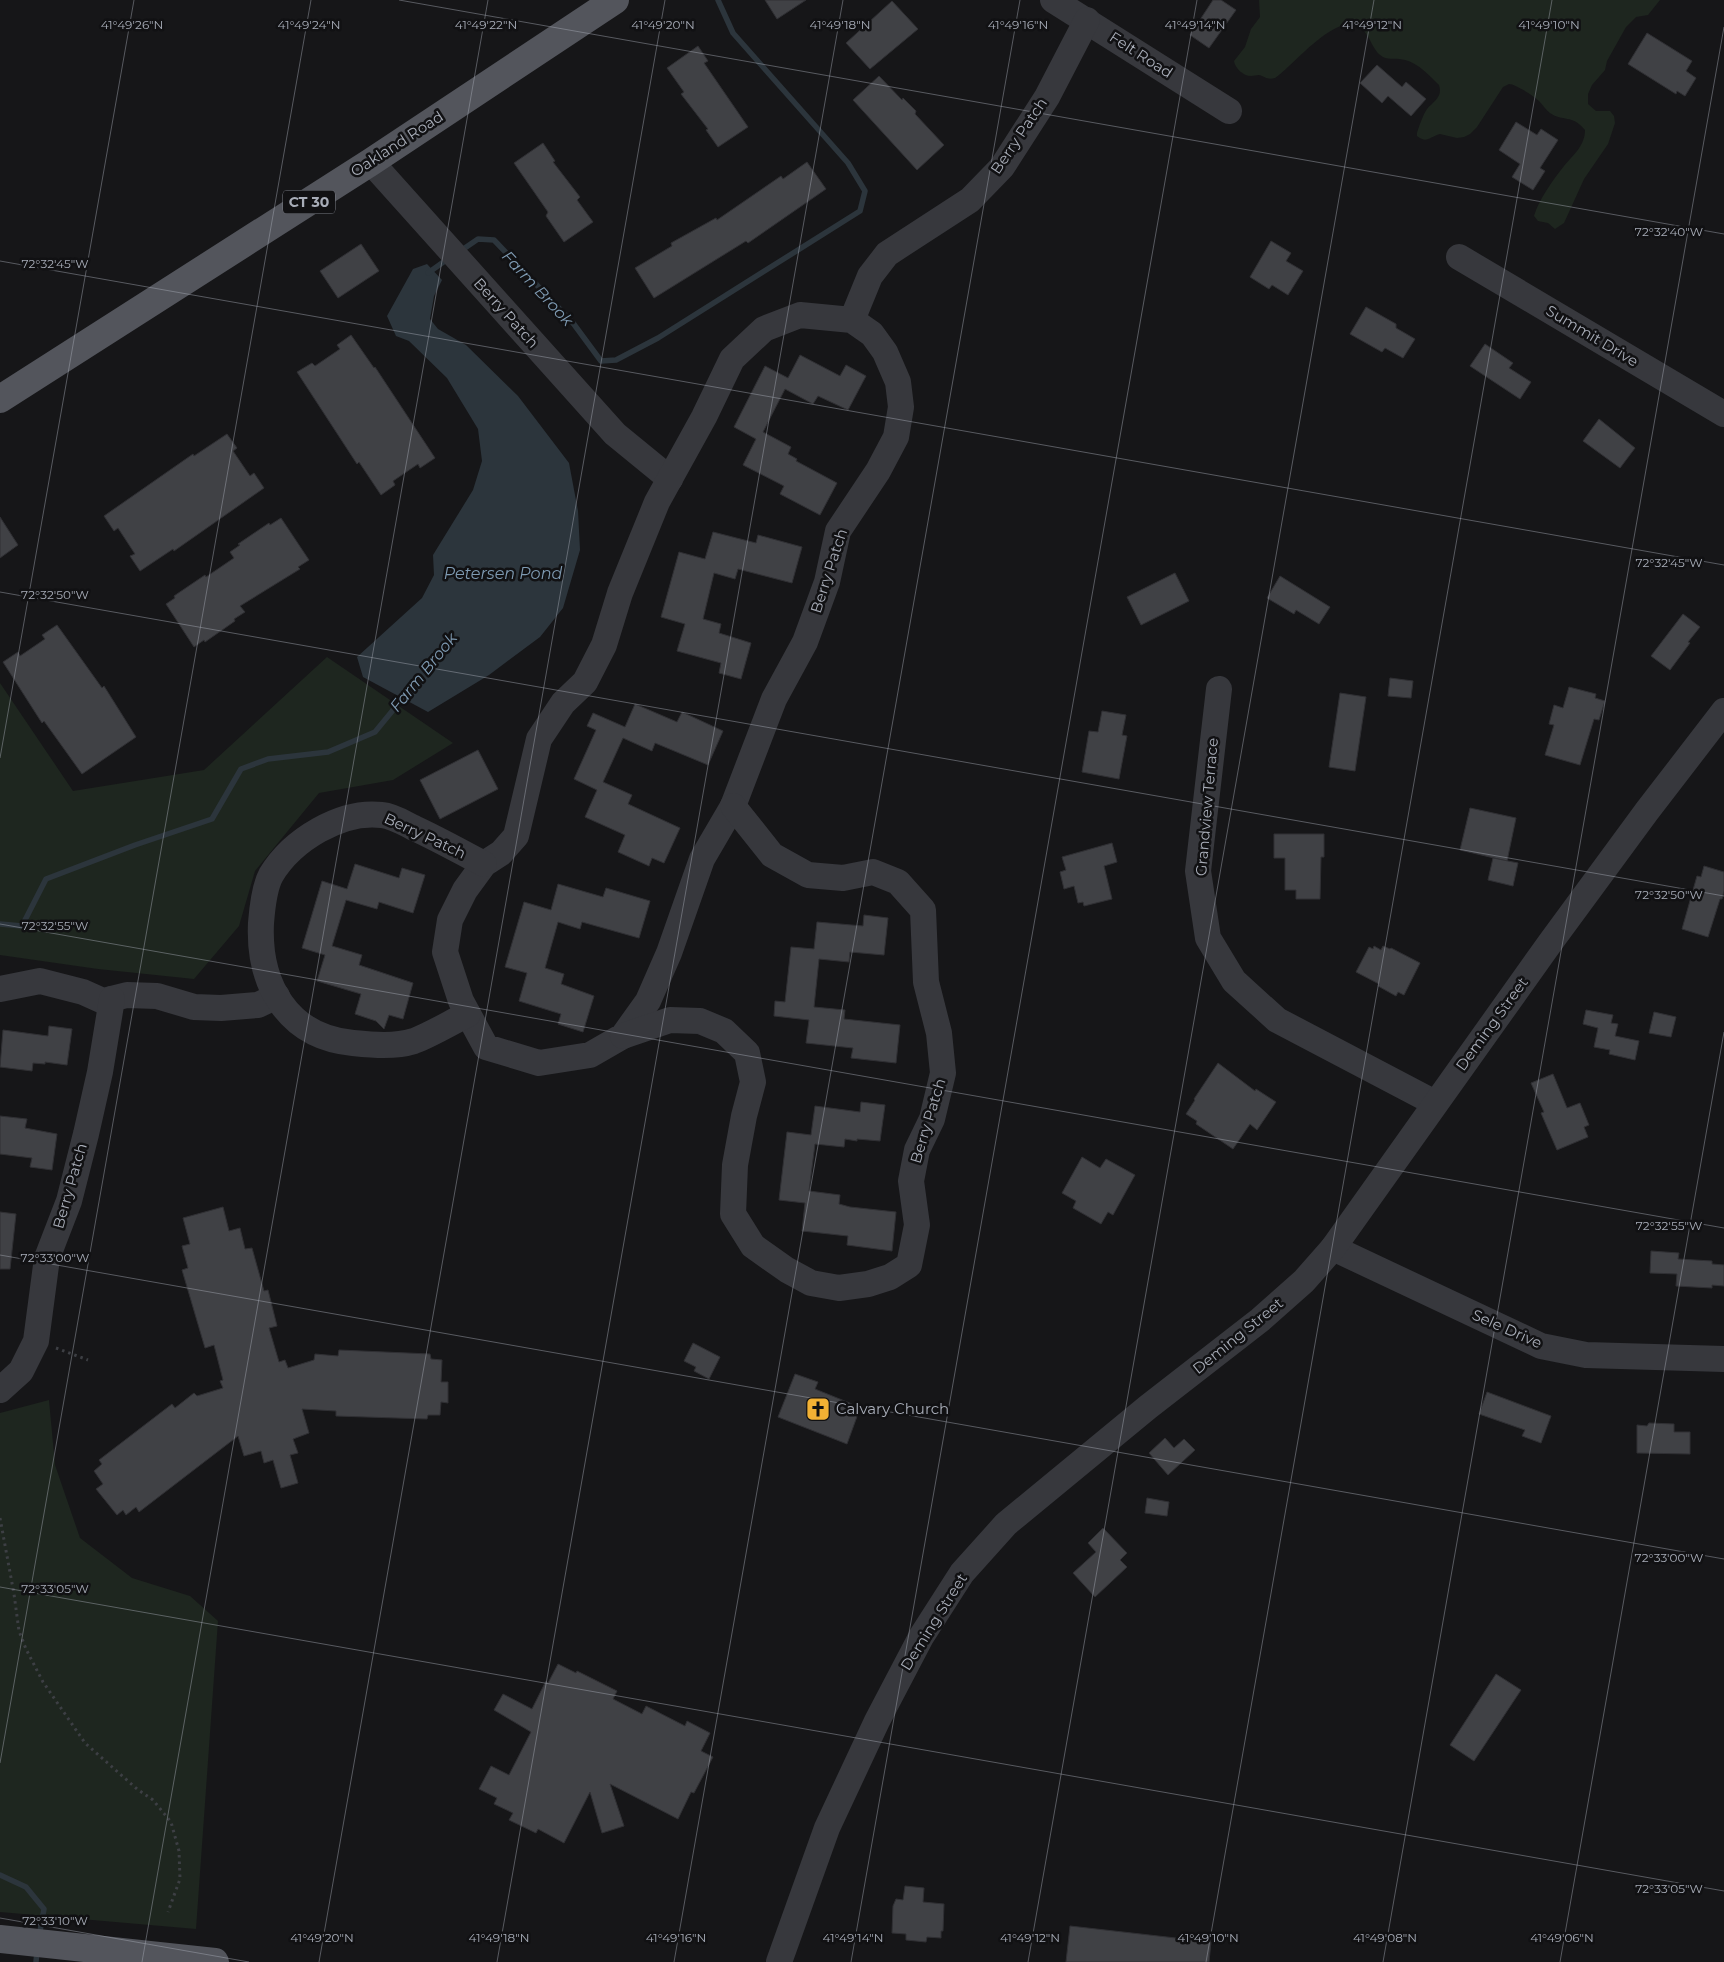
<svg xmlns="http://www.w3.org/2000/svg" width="1724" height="1962" font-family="Montserrat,sans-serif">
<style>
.green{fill:#1e261f}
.water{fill:#2c353c}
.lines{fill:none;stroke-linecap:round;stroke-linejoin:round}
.stream{stroke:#2c353c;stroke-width:5.5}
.building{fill:#404145;stroke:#303034}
.path{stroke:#3d3f44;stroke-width:3;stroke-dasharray:2.5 4;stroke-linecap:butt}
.minor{stroke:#37383d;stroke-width:26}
.major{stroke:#53555c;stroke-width:28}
.ticks{fill:none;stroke:#a8adb8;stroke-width:1;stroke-opacity:0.45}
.labels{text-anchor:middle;stroke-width:5;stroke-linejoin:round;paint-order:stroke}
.shield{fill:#111113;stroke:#7b7e86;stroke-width:1}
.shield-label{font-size:14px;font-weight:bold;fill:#a8adb8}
.street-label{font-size:15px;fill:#a8adb8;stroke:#111113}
.poi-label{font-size:15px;fill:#a8adb8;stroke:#111113;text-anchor:start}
.water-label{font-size:16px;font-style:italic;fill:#7f9bb3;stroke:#111113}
.ticks-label{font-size:12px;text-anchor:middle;fill:#a8adb8;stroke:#111113;stroke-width:5;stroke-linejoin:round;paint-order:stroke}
</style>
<rect width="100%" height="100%" fill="#161618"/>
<g class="green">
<path d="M 1259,0 L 1660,0 L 1648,15 L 1636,17 L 1626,27 L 1607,61 L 1605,70 L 1592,85 L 1588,94 L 1588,104 L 1596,111 L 1610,111 L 1614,116 L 1615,123 L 1608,144 L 1584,179 L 1564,223 L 1555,229 L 1548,223 L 1538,221 L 1534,216 C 1539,199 1553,180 1564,166 C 1573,155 1585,146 1585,130 C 1572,114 1563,122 1550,113 C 1546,110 1543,105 1539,101 C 1534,96 1515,84 1509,84 L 1503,87 L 1477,127 L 1470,134 L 1464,137 L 1457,138 L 1440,134 C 1429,137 1427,144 1417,136 L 1417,133 C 1419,126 1423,115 1427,109 C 1434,101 1443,97 1439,85 C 1430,76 1418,63 1405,60 C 1398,58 1389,60 1383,57 C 1371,50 1371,34 1359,27 C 1335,12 1293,66 1275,78 C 1267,80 1266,77 1259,75 C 1256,75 1254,76 1251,76 C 1243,76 1235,68 1234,61 L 1245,47 L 1251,29 L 1260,17 Z"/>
<path d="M 327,657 L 453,743 L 393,780 L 319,793 L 255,871 L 239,926 L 194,979 L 98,969 L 0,955 L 0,683 L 73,791 L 204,770 Z"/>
<path d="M 49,1400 L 55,1465 L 80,1538 L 132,1578 L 190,1596 L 218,1621 L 196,1929 L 0,1912 L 0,1413 Z"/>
</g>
<path class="water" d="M 427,264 L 442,280 L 434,296 L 430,319 L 438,329 L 466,345 L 518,396 L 569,463 L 578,511 L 580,550 L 563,608 L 540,637 L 489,675 L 428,712 L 363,677 L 357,657 L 422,598 L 434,575 L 433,555 L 473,490 L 482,461 L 478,429 L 447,378 L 409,341 L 396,336 L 387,316 L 413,269 Z"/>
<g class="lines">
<g class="stream">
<path d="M 459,252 L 478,239 L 494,240 L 573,323 L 601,361 L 616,360 L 658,338 L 860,211 L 865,191 L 848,163 L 733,33 L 718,0"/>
<path d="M 428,273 L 449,258"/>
<path d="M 0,924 L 22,926 L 46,879 L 135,845 L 212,819 L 241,769 L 268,759 L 328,752 L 375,732 L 407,693"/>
<path d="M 0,1875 L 26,1887 L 44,1909 L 39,1937"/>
<path d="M 36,1962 L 37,1951"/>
</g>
</g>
<g class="building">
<path d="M 765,0 L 806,0 L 777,19 Z"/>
<path d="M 1213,0 L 1221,0 L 1236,10 L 1209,48 L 1190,35 Z"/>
<path d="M 892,1 L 918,29 L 870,69 L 846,43 Z"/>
<path d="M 1647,33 L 1692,61 L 1686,71 L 1696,78 L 1685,96 L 1677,91 L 1676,94 L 1628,64 Z"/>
<path d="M 698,46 L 708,61 L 704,63 L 748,127 L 718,147 L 706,130 L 708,129 L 681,94 L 684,92 L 667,68 Z"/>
<path d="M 1377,65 L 1402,87 L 1406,82 L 1426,99 L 1411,116 L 1388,96 L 1382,103 L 1360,83 Z"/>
<path d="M 879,76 L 902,100 L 903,98 L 916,111 L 915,114 L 944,145 L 917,170 L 853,100 Z"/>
<path d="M 1516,122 L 1537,135 L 1541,129 L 1558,140 L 1540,168 L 1545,171 L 1533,190 L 1512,177 L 1520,164 L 1499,150 Z"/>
<path d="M 543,143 L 555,161 L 553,162 L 580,197 L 577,200 L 593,222 L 564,242 L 546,216 L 548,212 L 514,163 Z"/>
<path d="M 807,162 L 826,189 L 748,243 L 746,241 L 654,298 L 635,268 L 672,246 L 671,243 L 716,218 L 717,220 L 781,176 L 783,179 Z"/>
<path d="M 1271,241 L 1291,253 L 1286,261 L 1303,271 L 1288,295 L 1272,285 L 1269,289 L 1250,277 Z"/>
<path d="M 361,244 L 379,271 L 338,298 L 320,271 Z"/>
<path d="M 1366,307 L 1396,324 L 1396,328 L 1415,339 L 1403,358 L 1385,348 L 1382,352 L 1350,334 Z"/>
<path d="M 351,335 L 374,368 L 375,367 L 435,458 L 420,468 L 418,464 L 393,481 L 395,485 L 381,495 L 359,462 L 357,464 L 297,372 L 312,363 L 315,366 L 340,349 L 337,345 Z"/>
<path d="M 1485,344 L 1513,363 L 1509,368 L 1531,382 L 1520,399 L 1470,366 Z"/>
<path d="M 800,355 L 840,376 L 846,365 L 866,376 L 848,410 L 818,396 L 813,404 L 785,389 L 763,432 L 791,447 L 788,454 L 797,459 L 796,461 L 837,483 L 820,515 L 780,494 L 784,486 L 743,465 L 756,439 L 734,427 L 765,366 L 788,378 Z"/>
<path d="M 1599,419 L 1635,448 L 1620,468 L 1583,441 Z"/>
<path d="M 227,434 L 237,448 L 233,451 L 250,476 L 254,473 L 264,488 L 174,551 L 173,549 L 140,571 L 130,556 L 135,554 L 118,528 L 114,531 L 104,516 L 193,454 L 194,456 Z"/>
<path d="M 0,517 L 18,545 L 0,558 Z"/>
<path d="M 281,518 L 309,560 L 298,567 L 300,569 L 240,606 L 245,612 L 234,619 L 235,621 L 205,642 L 204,640 L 194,647 L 166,604 L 175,598 L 174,596 L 205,575 L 206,577 L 234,558 L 230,552 L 240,545 L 238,544 L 269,523 L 270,525 Z"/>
<path d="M 713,532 L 756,543 L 758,535 L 802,547 L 792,583 L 738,569 L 735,579 L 714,573 L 703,619 L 721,624 L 719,633 L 751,643 L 741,679 L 719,673 L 721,663 L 677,651 L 685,624 L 661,617 L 679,552 L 705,559 Z"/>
<path d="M 1175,573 L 1189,601 L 1141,625 L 1127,597 Z"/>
<path d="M 1280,576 L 1330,607 L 1319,624 L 1296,610 L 1294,614 L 1267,598 Z"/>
<path d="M 1683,614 L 1700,627 L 1688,642 L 1690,643 L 1670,670 L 1651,656 Z"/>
<path d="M 57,625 L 102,688 L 104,686 L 136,737 L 82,774 L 44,721 L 42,723 L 3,662 L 18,652 L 20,656 L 45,639 L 42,635 Z"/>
<path d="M 1390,678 L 1413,681 L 1411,698 L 1388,696 Z"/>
<path d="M 1569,687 L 1596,694 L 1595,698 L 1605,701 L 1599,720 L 1594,719 L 1580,765 L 1545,755 L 1554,725 L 1549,724 L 1554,705 L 1563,708 Z"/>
<path d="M 1340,693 L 1366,697 L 1355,771 L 1329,767 Z"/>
<path d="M 635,704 L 677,722 L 682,712 L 723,731 L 708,765 L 655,743 L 652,751 L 623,738 L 603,782 L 632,795 L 628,804 L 680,828 L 664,863 L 652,858 L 649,866 L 618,852 L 625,835 L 585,817 L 597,790 L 574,779 L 596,730 L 587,726 L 593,713 L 625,727 Z"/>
<path d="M 1102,711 L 1126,715 L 1122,735 L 1127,736 L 1119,779 L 1082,772 L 1089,731 L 1098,732 Z"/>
<path d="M 478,750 L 498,789 L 440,819 L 420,780 Z"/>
<path d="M 1470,808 L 1516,818 L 1507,861 L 1460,850 Z"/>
<path d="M 1274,834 L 1324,834 L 1324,857 L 1321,857 L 1320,899 L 1296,899 L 1296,890 L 1285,890 L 1285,858 L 1274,858 Z"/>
<path d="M 1112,843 L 1117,862 L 1104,866 L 1112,899 L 1084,906 L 1083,902 L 1078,903 L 1074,886 L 1064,889 L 1060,872 L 1066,870 L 1062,857 Z"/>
<path d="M 1493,858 L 1518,863 L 1513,886 L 1488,880 Z"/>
<path d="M 355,864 L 399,878 L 402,868 L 425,875 L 413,913 L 379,902 L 377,909 L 346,900 L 332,946 L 362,955 L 359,965 L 413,983 L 403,1019 L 389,1015 L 384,1029 L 376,1021 L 355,1014 L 361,994 L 317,981 L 325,955 L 302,948 L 322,881 L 347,889 Z"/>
<path d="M 1704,866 L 1724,872 L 1724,891 L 1722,899 L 1720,899 L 1708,937 L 1682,929 L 1697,876 L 1701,877 Z"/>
<path d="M 558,884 L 603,897 L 606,888 L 650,901 L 639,938 L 582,922 L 580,929 L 558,922 L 545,968 L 564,974 L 561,984 L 594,996 L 583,1032 L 558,1024 L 561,1014 L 519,1001 L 527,973 L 505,967 L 524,902 L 551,910 Z"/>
<path d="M 864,915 L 888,918 L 884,955 L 850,952 L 849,962 L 819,959 L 814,1007 L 845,1010 L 844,1019 L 900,1025 L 896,1063 L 851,1058 L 853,1048 L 806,1043 L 809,1020 L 774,1016 L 775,1001 L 785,1002 L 791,947 L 814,949 L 817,922 L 863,926 Z"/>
<path d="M 1374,946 L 1381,950 L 1383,946 L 1390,949 L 1391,948 L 1420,963 L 1404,995 L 1398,992 L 1396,996 L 1378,986 L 1379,984 L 1356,972 L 1369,947 L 1373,949 Z"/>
<path d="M 1586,1010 L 1613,1015 L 1611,1023 L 1618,1024 L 1615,1036 L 1639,1041 L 1635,1060 L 1609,1054 L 1610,1050 L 1594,1047 L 1598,1028 L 1583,1024 Z"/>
<path d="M 1654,1012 L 1676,1017 L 1671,1037 L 1649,1033 Z"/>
<path d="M 49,1026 L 72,1029 L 67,1065 L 45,1062 L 45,1064 L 33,1063 L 32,1071 L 0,1067 L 3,1030 L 48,1036 Z"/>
<path d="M 1218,1063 L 1255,1091 L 1256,1089 L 1276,1102 L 1257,1130 L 1250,1124 L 1233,1149 L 1196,1124 L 1197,1121 L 1186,1114 L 1195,1100 L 1194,1099 Z"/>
<path d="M 1553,1074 L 1567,1108 L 1580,1103 L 1589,1125 L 1584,1127 L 1588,1137 L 1557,1150 L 1541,1113 L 1544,1112 L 1531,1083 Z"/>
<path d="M 861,1102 L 885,1105 L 880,1141 L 857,1139 L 857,1141 L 845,1139 L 844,1147 L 815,1144 L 809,1191 L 840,1195 L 839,1204 L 850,1207 L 896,1212 L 892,1251 L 847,1245 L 848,1236 L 802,1231 L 805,1203 L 779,1200 L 787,1132 L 811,1135 L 815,1106 L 860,1112 Z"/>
<path d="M 0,1116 L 27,1119 L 25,1128 L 57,1134 L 52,1170 L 30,1167 L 32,1158 L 0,1154 Z"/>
<path d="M 1082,1157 L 1100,1168 L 1106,1159 L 1135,1175 L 1113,1215 L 1108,1212 L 1101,1224 L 1073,1208 L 1076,1201 L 1062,1193 Z"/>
<path d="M 223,1207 L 229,1231 L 240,1228 L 245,1249 L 252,1248 L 264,1291 L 268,1290 L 277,1326 L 269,1328 L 279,1362 L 285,1360 L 288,1368 L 314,1360 L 315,1354 L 338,1356 L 339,1350 L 430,1354 L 431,1359 L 442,1360 L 441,1382 L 448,1382 L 448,1403 L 441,1402 L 440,1415 L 428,1415 L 427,1419 L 336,1416 L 336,1411 L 302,1409 L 309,1433 L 293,1439 L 298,1453 L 290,1455 L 298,1483 L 281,1488 L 273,1460 L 264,1463 L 261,1451 L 244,1456 L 238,1436 L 139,1512 L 136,1507 L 126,1515 L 123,1510 L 117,1515 L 96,1489 L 103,1484 L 94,1471 L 102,1464 L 99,1460 L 172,1404 L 175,1408 L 194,1393 L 197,1396 L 223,1388 L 220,1381 L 223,1380 L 214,1345 L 205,1348 L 182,1270 L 188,1268 L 182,1246 L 190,1244 L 183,1218 Z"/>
<path d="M 0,1212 L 16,1214 L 10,1269 L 0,1269 Z"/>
<path d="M 1651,1251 L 1679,1253 L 1678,1259 L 1712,1261 L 1712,1264 L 1724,1265 L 1724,1286 L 1712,1285 L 1712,1288 L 1676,1286 L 1677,1274 L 1650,1273 Z"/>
<path d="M 693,1343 L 720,1357 L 709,1379 L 694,1371 L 696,1367 L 684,1361 Z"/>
<path d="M 795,1374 L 818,1382 L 815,1389 L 852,1404 L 851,1408 L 859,1411 L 847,1444 L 778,1417 Z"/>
<path d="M 1487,1392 L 1551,1416 L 1541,1443 L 1522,1436 L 1525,1430 L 1479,1414 Z"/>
<path d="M 1649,1423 L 1674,1424 L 1674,1432 L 1690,1432 L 1690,1454 L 1637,1453 L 1637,1425 L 1647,1426 Z"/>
<path d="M 1165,1438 L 1174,1448 L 1184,1439 L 1195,1450 L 1168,1475 L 1149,1453 Z"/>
<path d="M 1147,1498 L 1169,1502 L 1167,1516 L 1145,1513 Z"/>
<path d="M 1103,1528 L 1127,1553 L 1120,1560 L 1127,1567 L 1095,1597 L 1073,1573 L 1096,1552 L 1088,1543 Z"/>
<path d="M 558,1664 L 576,1673 L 577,1671 L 617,1691 L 613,1699 L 642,1714 L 646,1706 L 685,1726 L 687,1721 L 710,1733 L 701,1751 L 713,1757 L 694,1793 L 691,1792 L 678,1819 L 610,1784 L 624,1826 L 602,1833 L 590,1792 L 564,1843 L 538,1829 L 536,1833 L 509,1820 L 513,1813 L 494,1804 L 497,1798 L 479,1789 L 491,1766 L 509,1775 L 531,1732 L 494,1710 L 503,1694 L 532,1709 L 546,1681 L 548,1683 Z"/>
<path d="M 1496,1674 L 1521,1690 L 1474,1761 L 1450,1745 Z"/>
<path d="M 905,1886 L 924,1888 L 923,1902 L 944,1904 L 943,1931 L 941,1931 L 941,1938 L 927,1937 L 926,1942 L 906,1940 L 906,1934 L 892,1933 L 893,1906 L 896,1899 L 903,1900 Z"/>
<path d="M 1070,1926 L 1211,1942 L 1209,1962 L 1066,1962 Z"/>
</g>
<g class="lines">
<g class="path">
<path d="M 56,1348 L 88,1360"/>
<path d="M 0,1518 L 14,1594 L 19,1631 L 26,1649 L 43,1682 L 85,1743 L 137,1789 L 153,1800 L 171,1822 L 179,1851 L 180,1879 L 168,1912"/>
</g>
<g class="minor">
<path d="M 1053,0 L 1229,111"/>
<path d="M 371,162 L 615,434 L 670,479"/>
<path d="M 1459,257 L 1724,414"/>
<path d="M 852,320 L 872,334 L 885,352 L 898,382 L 901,407 L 896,437 L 878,471 L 838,531 L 827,582 L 805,642 L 774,699 L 733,806 L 702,859 L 669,953 L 648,1001 L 623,1036 L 590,1055 L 539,1063 L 486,1047 L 461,1001 L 445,952 L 450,920 L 465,890 L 484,864 L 501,853 L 516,836 L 539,739 L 563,703 L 585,682 L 604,645 L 620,593 L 657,502 L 704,417 L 732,359 L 764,329 L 800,315 L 852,320 L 870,276 L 887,254 L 970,200 L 1002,167 L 1047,97 L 1087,20"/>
<path d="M 1219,689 L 1198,871 L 1208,938 L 1234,981 L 1277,1020 L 1435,1103"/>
<path d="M 0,989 L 40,981 L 83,992 L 103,1001 L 127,995 L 157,996 L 194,1007 L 221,1008 L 258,1005 L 277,996"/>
<path d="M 468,1014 C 450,1023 432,1034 414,1041 C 395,1047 373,1045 353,1043 C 288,1037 258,985 261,923 C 262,910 265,886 271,875 C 292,840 341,810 382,815 C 393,816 404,823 414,828 C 438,839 461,852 484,864"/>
<path d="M 623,1036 L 670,1020 L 700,1021 L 724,1031 L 747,1053 L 753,1082 L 744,1116 L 735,1165 L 733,1214 L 753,1246 L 787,1270 L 811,1283 L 839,1288 L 868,1284 L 890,1277 L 909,1265 L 917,1225 L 911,1181 L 917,1150 L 932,1119 L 943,1073 L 939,1033 L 926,982 L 923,910 L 898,882 L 873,872 L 843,878 L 808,875 L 772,855 L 733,806"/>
<path d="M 1333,1248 L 1541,1346 L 1586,1355 L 1724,1359"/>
<path d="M 0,1390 L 21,1371 L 36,1341 L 47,1258 L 69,1201 L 86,1134 L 100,1072 L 112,999"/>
<path d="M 779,1962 L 827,1828 L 877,1721 L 921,1637 L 962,1573 L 1006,1524 L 1148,1407 L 1260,1320 L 1304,1281 L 1333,1248 L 1550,943 L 1647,811 L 1724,711"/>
</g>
<g class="major">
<path d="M 0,399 L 371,162 L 615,0"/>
<path d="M 0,1939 L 215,1962"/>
</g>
</g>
<path class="ticks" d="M 399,0 L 1724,234M 0,261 L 1724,565M 0,592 L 1724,896M 0,758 L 134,0M 0,924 L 1724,1228M 0,1255 L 1724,1559M 0,1587 L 1724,1891M 0,1763 L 311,0M 0,1918 L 249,1962M 142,1962 L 488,0M 319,1962 L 665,0M 497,1962 L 843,0M 674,1962 L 1020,0M 851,1962 L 1197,0M 1028,1962 L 1374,0M 1206,1962 L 1552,0M 1383,1962 L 1724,27M 1560,1962 L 1724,1032"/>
<defs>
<g id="church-square" transform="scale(1.25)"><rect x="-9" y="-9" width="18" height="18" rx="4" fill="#f2b134" stroke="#111113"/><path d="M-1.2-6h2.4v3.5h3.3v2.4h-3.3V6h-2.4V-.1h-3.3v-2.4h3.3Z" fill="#111"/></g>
</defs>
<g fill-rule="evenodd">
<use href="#church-square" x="818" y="1409"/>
</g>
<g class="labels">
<rect class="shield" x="283" y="190.5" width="52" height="23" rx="4"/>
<g class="shield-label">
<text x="309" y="207">CT 30</text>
</g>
<g class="street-label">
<text transform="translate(1141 55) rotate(33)" y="5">Felt Road</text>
<text transform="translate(1019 136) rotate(-56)" y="5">Berry Patch</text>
<text transform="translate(397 144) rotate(-33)" y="5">Oakland Road</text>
<text transform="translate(506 313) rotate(48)" y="5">Berry Patch</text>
<text transform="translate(1592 336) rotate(31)" y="5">Summit Drive</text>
<text transform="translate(829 571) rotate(-72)" y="5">Berry Patch</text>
<text transform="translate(1207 807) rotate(-85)" y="5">Grandview Terrace</text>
<text transform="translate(425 836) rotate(25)" y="5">Berry Patch</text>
<text transform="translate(1492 1024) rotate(-54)" y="5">Deming Street</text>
<text transform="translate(928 1121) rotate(-73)" y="5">Berry Patch</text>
<text transform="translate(70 1186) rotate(-74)" y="5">Berry Patch</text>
<text transform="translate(1507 1329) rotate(24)" y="5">Sele Drive</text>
<text transform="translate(1238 1336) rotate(-39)" y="5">Deming Street</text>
<text transform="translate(934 1622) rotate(-58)" y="5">Deming Street</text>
</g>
<g class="poi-label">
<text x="836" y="1414">Calvary Church</text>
</g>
<g class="water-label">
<text transform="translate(538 288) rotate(47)" y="6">Farm Brook</text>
<text x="503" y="579">Petersen Pond</text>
<text transform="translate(423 672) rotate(-51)" y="6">Farm Brook</text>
</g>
</g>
<g class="ticks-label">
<text x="132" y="29">41°49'26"N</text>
<text x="309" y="29">41°49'24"N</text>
<text x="486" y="29">41°49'22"N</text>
<text x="663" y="29">41°49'20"N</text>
<text x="840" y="29">41°49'18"N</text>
<text x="1018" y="29">41°49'16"N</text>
<text x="1195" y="29">41°49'14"N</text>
<text x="1372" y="29">41°49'12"N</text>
<text x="1549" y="29">41°49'10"N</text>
<text x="1669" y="236">72°32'40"W</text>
<text x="55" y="268">72°32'45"W</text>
<text x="1669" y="567">72°32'45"W</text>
<text x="55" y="599">72°32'50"W</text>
<text x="1669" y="899">72°32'50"W</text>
<text x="55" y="930">72°32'55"W</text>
<text x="1669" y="1230">72°32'55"W</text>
<text x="55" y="1262">72°33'00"W</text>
<text x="1669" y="1562">72°33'00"W</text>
<text x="55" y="1593">72°33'05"W</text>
<text x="1669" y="1893">72°33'05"W</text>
<text x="55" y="1925">72°33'10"W</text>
<text x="322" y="1942">41°49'20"N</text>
<text x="499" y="1942">41°49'18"N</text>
<text x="676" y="1942">41°49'16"N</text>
<text x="853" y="1942">41°49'14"N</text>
<text x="1030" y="1942">41°49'12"N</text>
<text x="1208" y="1942">41°49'10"N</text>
<text x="1385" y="1942">41°49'08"N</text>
<text x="1562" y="1942">41°49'06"N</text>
</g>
</svg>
